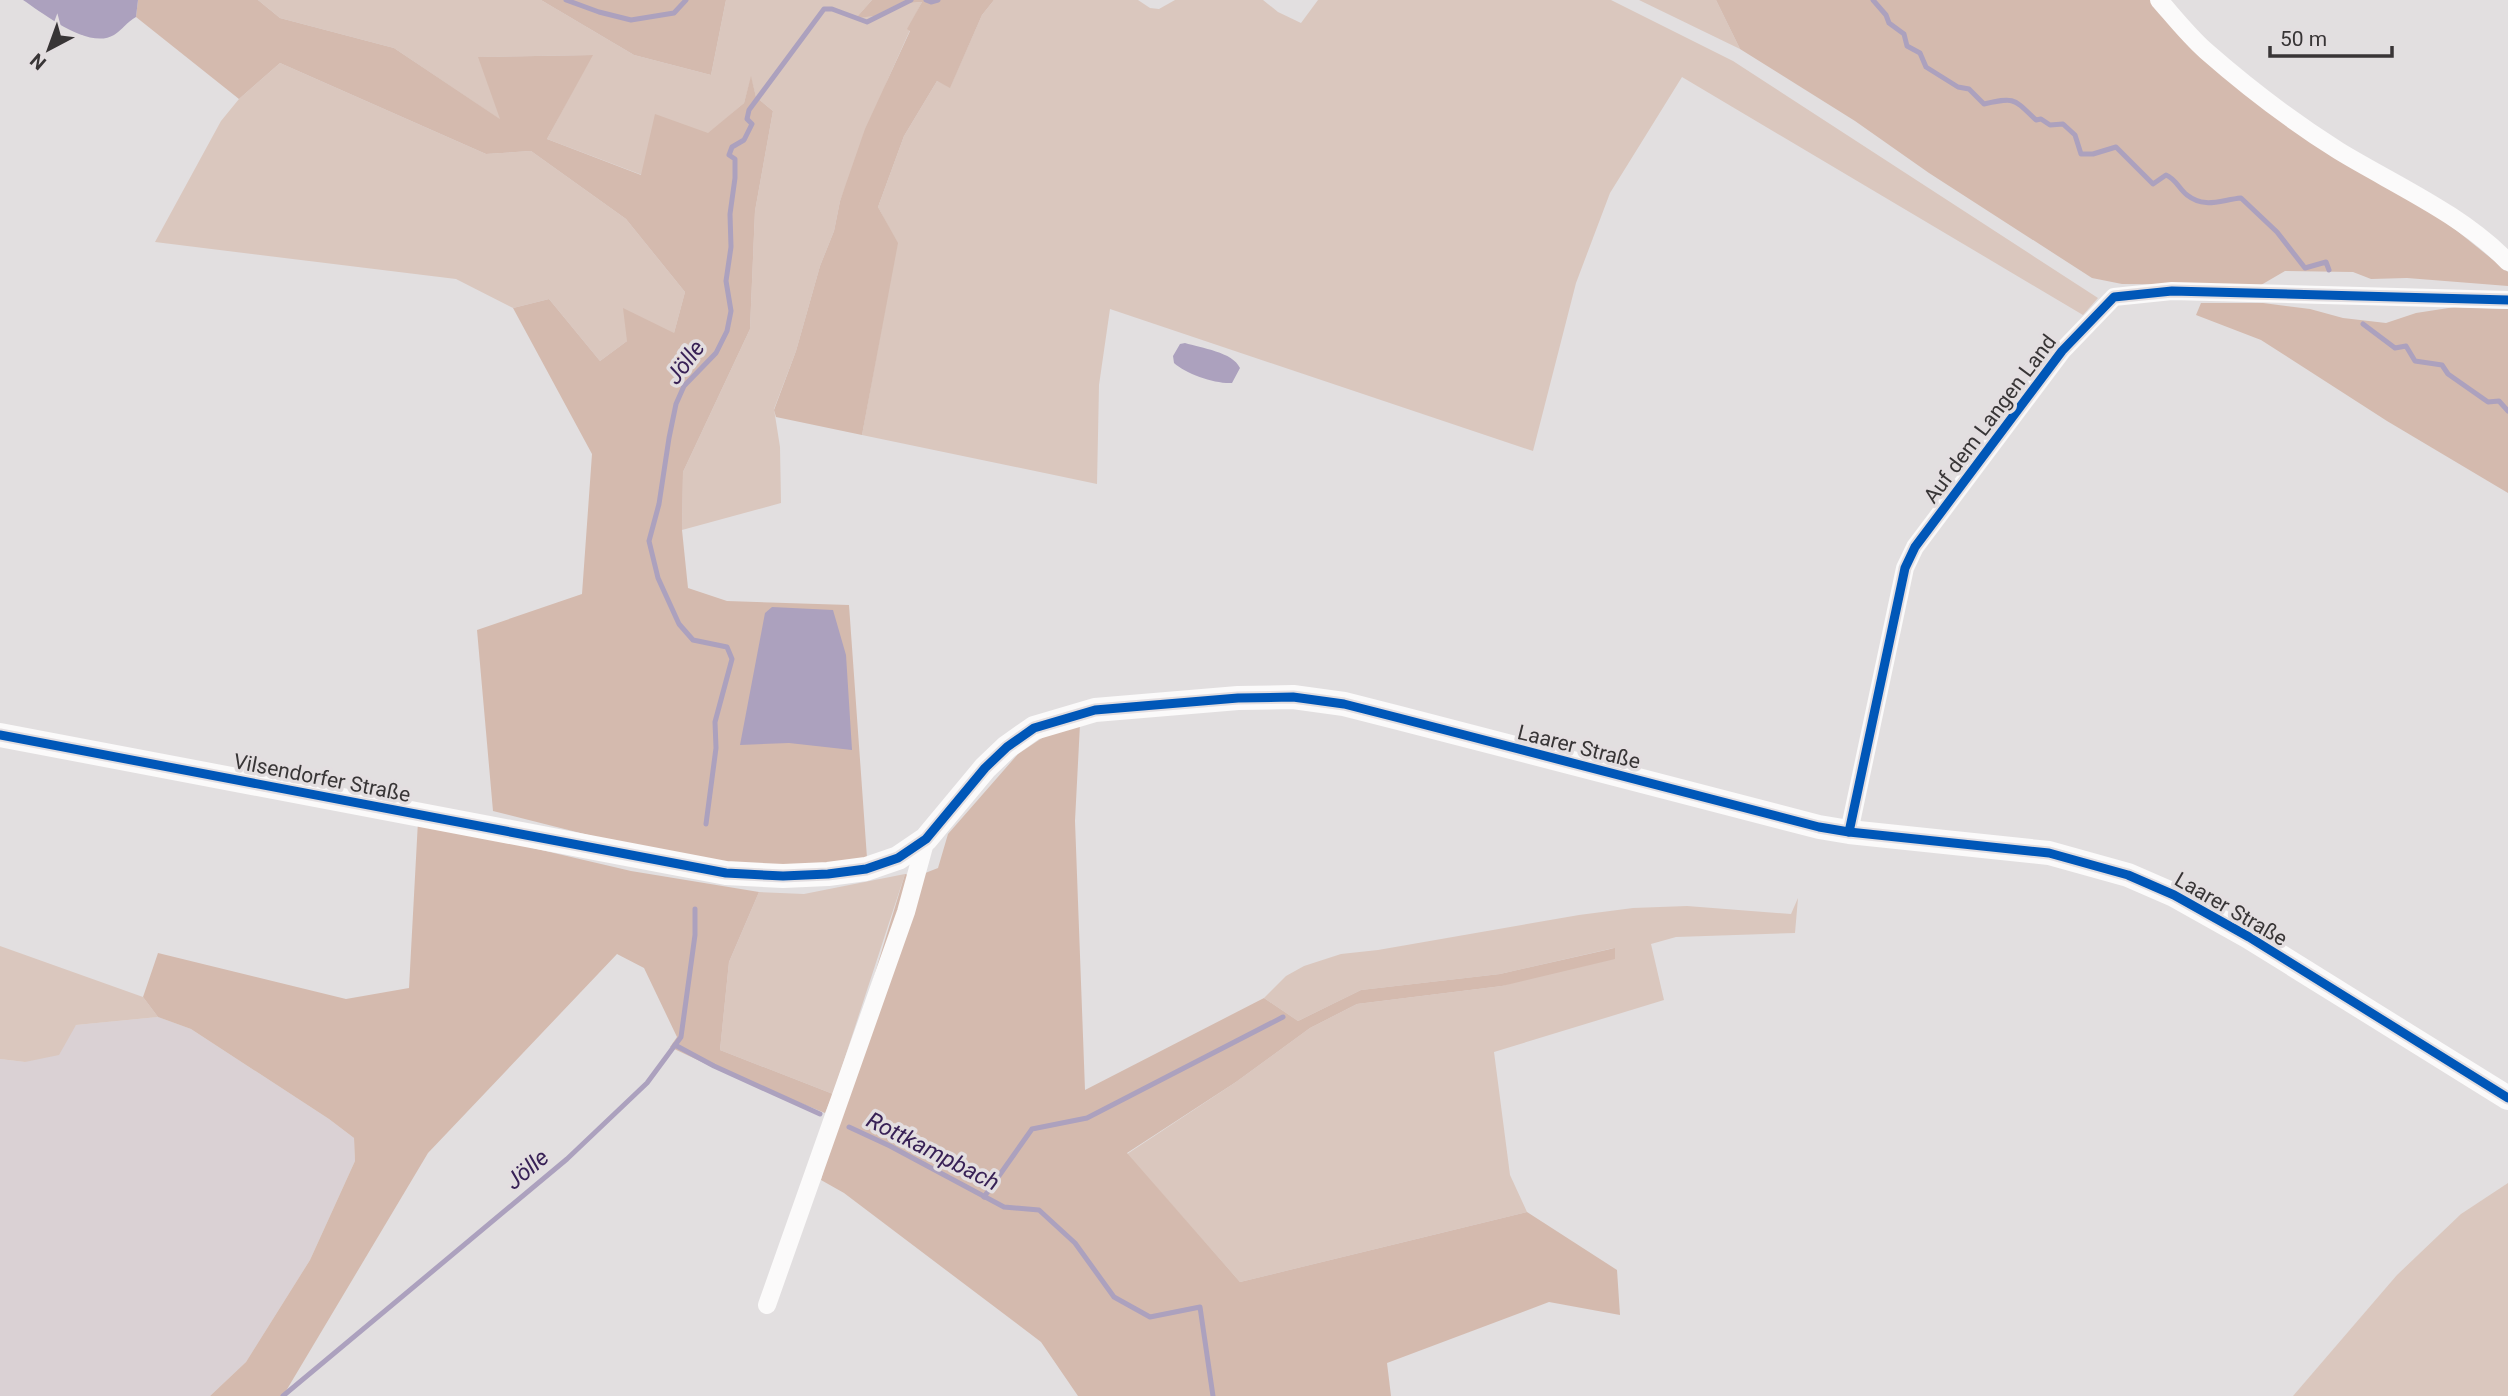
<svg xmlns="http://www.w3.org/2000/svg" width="2508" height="1396" font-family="Roboto,sans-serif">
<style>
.built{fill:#dad1d4}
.green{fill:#dac7be}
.forest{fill:#d4baae}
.water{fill:#aca1be}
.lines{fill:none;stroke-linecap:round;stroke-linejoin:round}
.stream{stroke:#aca1be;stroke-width:5}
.street{stroke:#fbfafa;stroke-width:18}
.secondary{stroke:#fbfafa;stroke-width:24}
.cycleway-casing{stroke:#e3dee0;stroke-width:13}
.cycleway{stroke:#0057b8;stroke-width:9}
.labels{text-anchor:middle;stroke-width:7;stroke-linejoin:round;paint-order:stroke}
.street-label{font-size:21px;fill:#383536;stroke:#e3dee0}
.water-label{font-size:23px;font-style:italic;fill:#382156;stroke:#e3dee0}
</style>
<rect width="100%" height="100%" fill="#e2dfe0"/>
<path class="built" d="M 158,1017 L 191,1029 L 329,1119 L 354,1138 L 355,1161 L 310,1260 L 246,1362 L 210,1396 L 0,1396 L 0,1059 L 25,1062 L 76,1025 Z"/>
<g class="green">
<path d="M 258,0 L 541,0 L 634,55 L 711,75 L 726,0 L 872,0 L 857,17 L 876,16 L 910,3 L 922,2 L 908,29 L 910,30 L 888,79 L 840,201 L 834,231 L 820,266 L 796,351 L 774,409 L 780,447 L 781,503 L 682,530 L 683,472 L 750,329 L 755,211 L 773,111 L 756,97 L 751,78 L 744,103 L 708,134 L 642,175 L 547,139 L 592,55 L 479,57 L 501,120 L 394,48 L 280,18 Z"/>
<path d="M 994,0 L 1138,0 L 1150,8 L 1159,9 L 1175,0 L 1263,0 L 1278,12 L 1301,23 L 1318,0 L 1611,0 L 1733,61 L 2098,298 L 2083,315 L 1682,77 L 1610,193 L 1576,283 L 1533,451 L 1110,309 L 1099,385 L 1097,484 L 862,435 L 897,243 L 878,207 L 904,136 L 937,81 L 950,87 L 982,15 Z"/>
<path d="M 1639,0 L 1716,0 L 1740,49 Z"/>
<path d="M 280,63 L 486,154 L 531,151 L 626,219 L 685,292 L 674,333 L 627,341 L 600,361 L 549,299 L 513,308 L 456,279 L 155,242 L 221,121 L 239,99 Z"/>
<path d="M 905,874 L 833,1094 L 720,1050 L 729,962 L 759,892 L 804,894 Z"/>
<path d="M 1798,898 L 1795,933 L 1676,937 L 1651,944 L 1664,1000 L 1494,1052 L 1510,1175 L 1527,1212 L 1240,1282 L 1127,1154 L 1236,1082 L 1310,1028 L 1357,1004 L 1502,986 L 1614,948 L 1500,974 L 1361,990 L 1298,1021 L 1264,998 L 1286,976 L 1304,966 L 1341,954 L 1378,950 L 1579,915 L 1633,908 L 1687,906 L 1791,914 Z"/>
<path d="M 0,946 L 143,997 L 158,1017 L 76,1025 L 59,1055 L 25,1062 L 0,1059 Z"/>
<path d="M 2508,1183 L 2508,1396 L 2293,1396 L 2397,1275 L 2461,1214 Z"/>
</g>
<g class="forest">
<path d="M 138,0 L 258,0 L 280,18 L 394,48 L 500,119 L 478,57 L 593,55 L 547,139 L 641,175 L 655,114 L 708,133 L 744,103 L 751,76 L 756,97 L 773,111 L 755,211 L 750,329 L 683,472 L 682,530 L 688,588 L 727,601 L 849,605 L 867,858 L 847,863 L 751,866 L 640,848 L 493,811 L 477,630 L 582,594 L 592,454 L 513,308 L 549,299 L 600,361 L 627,341 L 623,308 L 674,333 L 685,292 L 626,219 L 531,151 L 486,154 L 280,63 L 239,99 L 136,17 Z"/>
<path d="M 541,0 L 726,0 L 711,75 L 634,55 Z"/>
<path d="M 872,0 L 994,0 L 982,15 L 950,88 L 937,81 L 904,136 L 878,207 L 898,243 L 862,435 L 776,417 L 774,410 L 796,351 L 820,266 L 834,231 L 840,201 L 865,129 L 910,31 L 907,29 L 922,2 L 910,3 L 876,16 L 856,18 Z"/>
<path d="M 1716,0 L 2154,0 L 2203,53 L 2430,209 L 2508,272 L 2508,286 L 2407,278 L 2371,279 L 2353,272 L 2285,271 L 2261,285 L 2122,284 L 2092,278 L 1929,173 L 1855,121 L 1740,49 Z"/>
<path d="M 2201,303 L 2263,303 L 2310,309 L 2343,318 L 2386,323 L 2416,313 L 2455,307 L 2508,309 L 2508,493 L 2387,421 L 2261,340 L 2196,315 Z"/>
<path d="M 1080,724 L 1075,821 L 1085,1090 L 1264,998 L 1298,1021 L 1361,990 L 1500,974 L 1615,948 L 1615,959 L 1502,986 L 1357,1004 L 1310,1028 L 1236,1082 L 1127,1153 L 1240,1282 L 1527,1212 L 1617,1270 L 1620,1315 L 1549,1302 L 1387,1363 L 1391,1396 L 1078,1396 L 1041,1342 L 844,1193 L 821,1180 L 872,983 L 905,874 L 915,877 L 938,868 L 948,834 L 1018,754 L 1051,732 Z"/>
<path d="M 418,821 L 631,871 L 759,892 L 729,962 L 720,1050 L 833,1094 L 825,1113 L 721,1071 L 670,1047 L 677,1037 L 644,968 L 617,954 L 428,1153 L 283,1396 L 210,1396 L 246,1362 L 310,1260 L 355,1161 L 354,1138 L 329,1119 L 191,1029 L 158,1017 L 143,997 L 158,953 L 346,999 L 409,988 Z"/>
</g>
<g class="water">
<path d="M 23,0 L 138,0 L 136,17 C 127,22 122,30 114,35 C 89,50 44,14 23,0 Z"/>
<path d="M 1185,343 C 1201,348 1233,352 1240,368 L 1232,383 C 1215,384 1186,374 1174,363 L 1173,356 L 1180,344 Z"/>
<path d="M 772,607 L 833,610 L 846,655 L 852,750 L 789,743 L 740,745 L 765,613 Z"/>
</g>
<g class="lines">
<g class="stream">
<path d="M 566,0 L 599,12 L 631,20 L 674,13 L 686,0"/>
<path d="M 926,0 L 931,2 L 938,0"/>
<path d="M 1873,0 L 1886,15 L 1889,23 L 1904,34 L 1907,46 L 1920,53 L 1926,67 L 1958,87 L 1969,89 L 1984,104 C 2015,97 2013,98 2036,120 L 2041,119 L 2050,125 L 2063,124 L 2075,135 L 2081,154 L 2093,154 L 2116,147 L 2153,184 L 2166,175 C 2176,179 2179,189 2187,195 C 2205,209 2220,200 2241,198 L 2277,232 L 2305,268 L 2326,262 L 2329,270"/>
<path d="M 2363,324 L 2395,348 L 2406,346 L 2415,361 L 2442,365 L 2448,374 L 2488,402 L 2499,401 L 2508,411"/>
<path d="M 706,824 L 716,748 L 715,722 L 732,659 L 727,647 L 693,640 L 679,624 L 658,578 L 649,541 L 659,504 L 669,438 L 676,404 L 684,386 L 716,353 L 727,331 L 731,311 L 726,281 L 731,247 L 730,214 L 735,178 L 735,159 L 729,155 L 732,147 L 744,140 L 752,124 L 747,119 L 749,110 L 824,9 L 832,9 L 867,22 L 911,0"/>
<path d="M 675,1045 L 714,1066 L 820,1114"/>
<path d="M 849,1127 L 890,1146 L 1004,1207 L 1039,1210 L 1075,1243 L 1114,1297 L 1150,1317 L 1200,1307 L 1213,1396"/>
<path d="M 984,1197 L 1032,1129 L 1087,1118 L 1283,1017"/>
<path d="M 283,1396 L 567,1159 L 647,1083 L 681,1037 L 695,935 L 695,909"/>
</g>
<g class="street">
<path d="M 2159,0 C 2174,17 2189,36 2206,51 C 2247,87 2293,122 2339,151 C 2395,185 2462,214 2508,262"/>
<path d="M 1849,832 L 1905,568 L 1915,547 L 2062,351 L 2114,297 L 2172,291 L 2508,300"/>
<path d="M 767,1305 L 906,912 L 926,839"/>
</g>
<path class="secondary" d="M 0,735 L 726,873 L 783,876 L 828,874 L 866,869 L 898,858 L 926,839 L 985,768 L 1007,747 L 1034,728 L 1095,710 L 1238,698 L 1293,697 L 1344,704 L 1399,718 L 1819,827 L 1849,832 L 2049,853 L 2128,875 L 2174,895 L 2249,937 L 2508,1098"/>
<g class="cycleway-casing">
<g id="cycleway">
<path d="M 0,735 L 726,873 L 783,876 L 828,874 L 866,869 L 898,858 L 926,839 L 985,768 L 1007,747 L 1034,728 L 1095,710 L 1238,698 L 1293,697 L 1344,704 L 1399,718 L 1819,827 L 1849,832 L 2049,853 L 2128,875 L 2174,895 L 2249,937 L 2508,1098"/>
<path d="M 1849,832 L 1905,568 L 1915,547 L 2062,351 L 2114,297 L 2172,291 L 2508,300"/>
</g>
</g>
<use href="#cycleway" class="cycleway"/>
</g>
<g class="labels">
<g class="street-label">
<text transform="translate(1990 419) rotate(-53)" y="7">Auf dem Langen Land</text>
<text transform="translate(1579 747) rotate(14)" y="7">Laarer Straße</text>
<text transform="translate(322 778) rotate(11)" y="7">Vilsendorfer Straße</text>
<text transform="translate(2231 909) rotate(30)" y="7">Laarer Straße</text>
</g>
<g class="water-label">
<text transform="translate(685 362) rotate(-53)" y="8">Jölle</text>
<text transform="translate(933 1151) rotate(27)" y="8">Rottkampbach</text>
<text transform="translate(527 1169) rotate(-40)" y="8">Jölle</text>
</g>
</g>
<g transform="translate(49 49) rotate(221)" stroke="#e3dee0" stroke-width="5" paint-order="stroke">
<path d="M0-5L12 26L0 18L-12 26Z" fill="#383536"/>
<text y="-10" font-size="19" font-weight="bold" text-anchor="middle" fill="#383536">N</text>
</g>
<path d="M2270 46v10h122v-10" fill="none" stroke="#383536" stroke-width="3.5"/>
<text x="2280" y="46" font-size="21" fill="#383536" stroke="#e3dee0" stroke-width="5" paint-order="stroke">50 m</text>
</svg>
